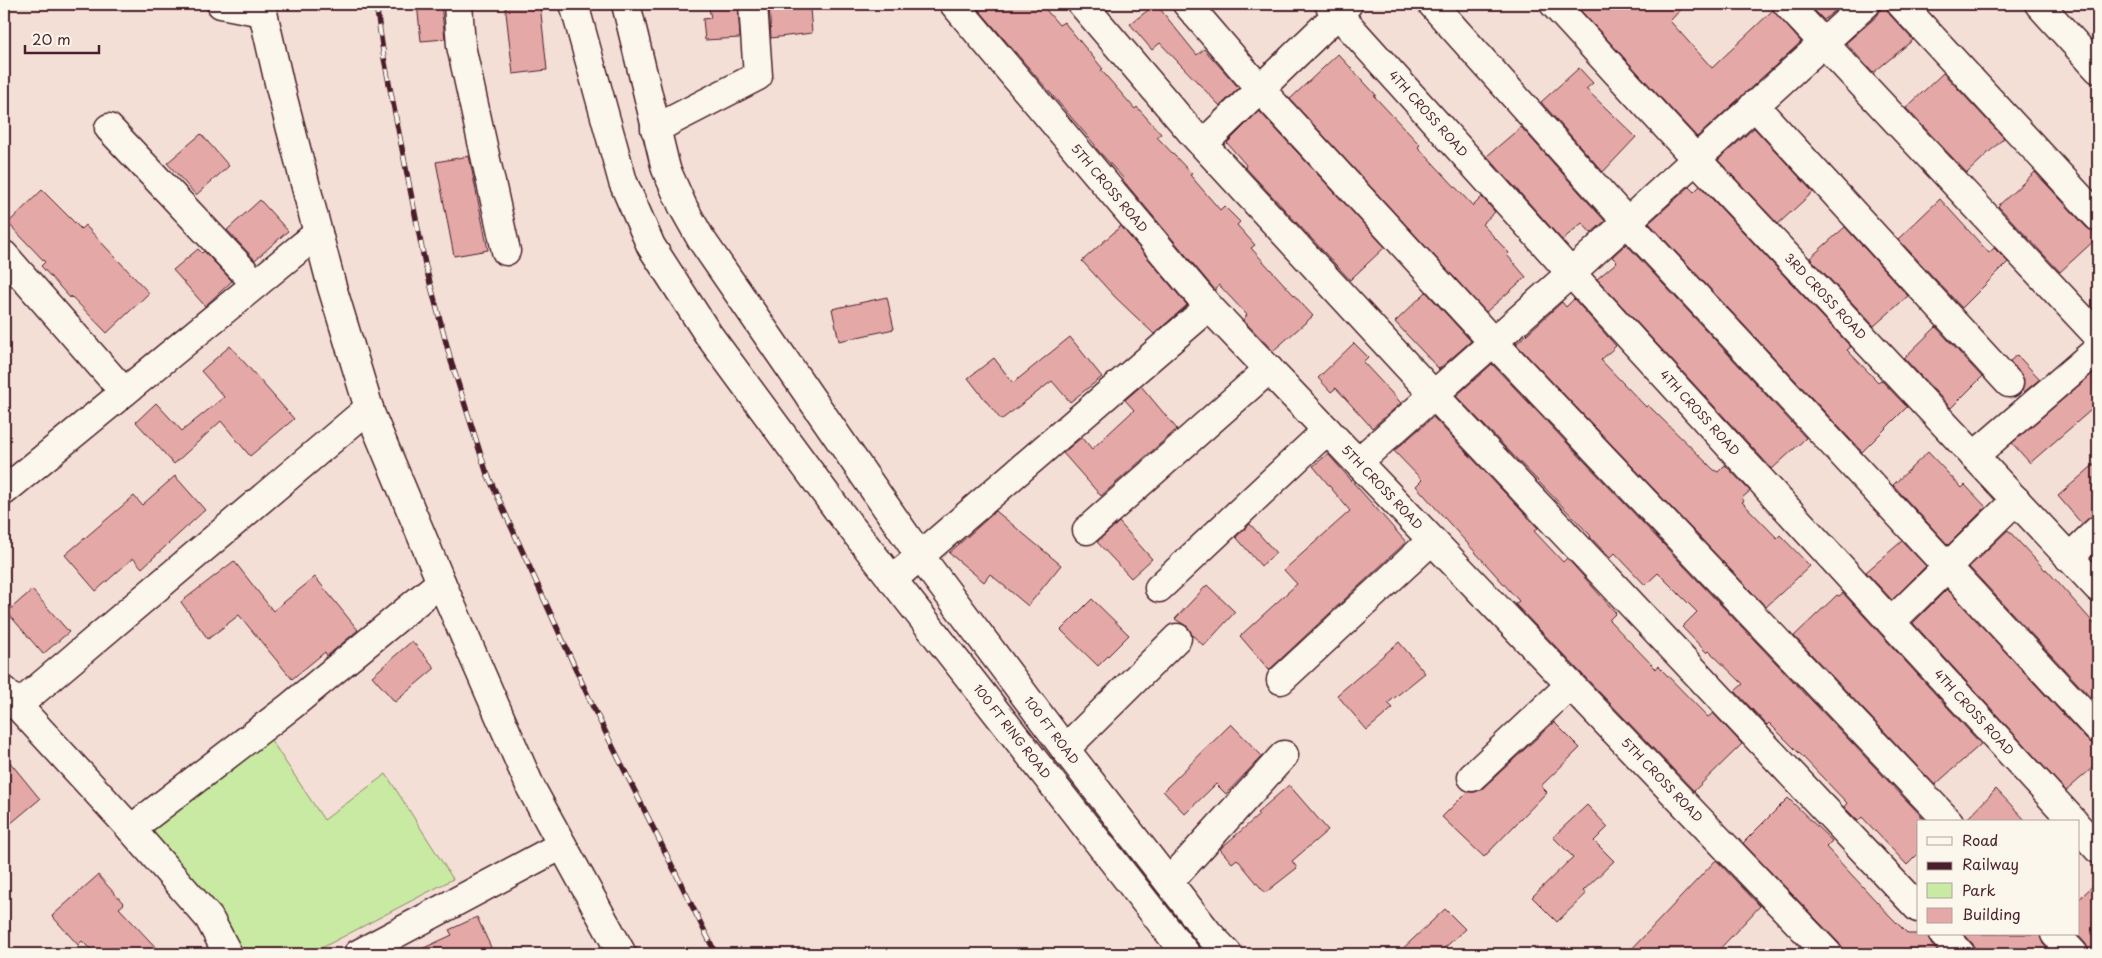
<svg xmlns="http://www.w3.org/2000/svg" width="2102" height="958" font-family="'Playpen Sans',sans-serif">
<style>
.green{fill:#c9eaa2;stroke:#8a8466}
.building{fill:#e4a8a7;stroke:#4a1f2b}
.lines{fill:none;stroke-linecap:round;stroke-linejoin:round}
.minor-casing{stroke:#4a1f2b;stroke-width:31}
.major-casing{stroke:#4a1f2b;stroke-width:31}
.minor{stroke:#fbf7ec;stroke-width:28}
.major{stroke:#fbf7ec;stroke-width:28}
.rail-casing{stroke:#4a1f2b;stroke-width:5.5}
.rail{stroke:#fbf7ec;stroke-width:4;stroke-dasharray:11;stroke-linecap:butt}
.labels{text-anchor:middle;stroke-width:4;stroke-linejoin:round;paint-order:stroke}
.street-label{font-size:12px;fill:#4a1f2b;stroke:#fbf7ec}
</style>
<rect width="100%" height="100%" fill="#f4dfd7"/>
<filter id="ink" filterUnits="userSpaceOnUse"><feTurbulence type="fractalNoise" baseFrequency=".02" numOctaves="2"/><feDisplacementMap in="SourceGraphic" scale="10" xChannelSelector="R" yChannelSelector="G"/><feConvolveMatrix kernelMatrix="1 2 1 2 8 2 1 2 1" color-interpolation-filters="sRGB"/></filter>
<g filter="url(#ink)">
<path class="green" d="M 269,737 L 324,820 L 386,774 L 453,879 L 310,954 L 243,954 L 214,901 L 148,832 Z"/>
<g class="building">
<path d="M 417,4 L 441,4 L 445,39 L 421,41 Z"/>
<path d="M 505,4 L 540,4 L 547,70 L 513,74 Z"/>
<path d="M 708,4 L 738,4 L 740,38 L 705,40 L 703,19 L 711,18 Z"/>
<path d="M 769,4 L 805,4 L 806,9 L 810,8 L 812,33 L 771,38 Z"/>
<path d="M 974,4 L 1041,4 L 1059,25 L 1064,22 L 1103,69 L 1101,70 L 1135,109 L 1137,107 L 1161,134 L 1157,137 L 1192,174 L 1190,175 L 1220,210 L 1224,206 L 1240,222 L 1237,225 L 1255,245 L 1251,248 L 1313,316 L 1273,351 L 1243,320 L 1247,315 L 1219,285 L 1215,290 L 1122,179 L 1123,178 L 1095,147 L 1095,145 Z"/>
<path d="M 1156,4 L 1197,55 L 1204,49 L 1239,88 L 1220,106 L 1160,43 L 1152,50 L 1130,24 Z"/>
<path d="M 1589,4 L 1686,4 L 1670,21 L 1712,68 L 1773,10 L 1801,42 L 1697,137 L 1581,11 Z"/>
<path d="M 1808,4 L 1843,4 L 1824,20 Z"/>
<path d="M 1881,4 L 1886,4 L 1890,15 L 1913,40 L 1873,73 L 1846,43 L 1877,16 L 1881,9 Z"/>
<path d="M 1338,54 L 1376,95 L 1374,96 L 1420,145 L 1418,147 L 1473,206 L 1482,197 L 1495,212 L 1482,224 L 1509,253 L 1507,255 L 1526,277 L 1486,312 L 1290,99 Z"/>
<path d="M 1579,68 L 1593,83 L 1586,89 L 1636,137 L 1603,172 L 1541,102 Z"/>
<path d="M 1943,73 L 2004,138 L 1967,173 L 1906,108 Z"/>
<path d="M 1259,111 L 1385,247 L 1350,280 L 1245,167 L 1246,165 L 1227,143 Z"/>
<path d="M 1521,127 L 1605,221 L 1591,233 L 1582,223 L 1562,240 L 1487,156 Z"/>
<path d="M 1754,128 L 1813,192 L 1778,224 L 1718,160 Z"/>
<path d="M 201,134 L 229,166 L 196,195 L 167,163 Z"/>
<path d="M 469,156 L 488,250 L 454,256 L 436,162 Z"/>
<path d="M 2035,172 L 2087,228 L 2093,232 L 2098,232 L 2098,237 L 2060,272 L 1998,206 Z"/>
<path d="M 1700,186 L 1851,347 L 1847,350 L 1878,382 L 1881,380 L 1907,407 L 1862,452 L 1649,223 L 1689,187 L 1694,192 Z"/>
<path d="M 42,190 L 81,229 L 85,225 L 149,293 L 107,333 L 71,296 L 70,298 L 41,266 L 45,262 L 8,223 Z"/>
<path d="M 1940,199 L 1989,253 L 1994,248 L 2008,262 L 1962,308 L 1898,239 Z"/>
<path d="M 260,200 L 288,231 L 255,260 L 227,230 Z"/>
<path d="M 1121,226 L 1187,305 L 1154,334 L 1115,297 L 1082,261 Z"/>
<path d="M 1845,227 L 1908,296 L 1874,326 L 1810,258 Z"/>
<path d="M 1626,244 L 1806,438 L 1772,469 L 1597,279 L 1617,262 L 1612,257 Z"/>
<path d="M 198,249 L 202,253 L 204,251 L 232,281 L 205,306 L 173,270 Z"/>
<path d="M 1426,292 L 1471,341 L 1439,369 L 1395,322 Z"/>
<path d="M 887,297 L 894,329 L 839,341 L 832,309 Z"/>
<path d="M 1574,299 L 1616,346 L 1601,360 L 1646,407 L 1648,405 L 1714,470 L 1718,472 L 1725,465 L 1750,491 L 1742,498 L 1744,501 L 1742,502 L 1777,538 L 1780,535 L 1810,566 L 1766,607 L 1516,344 L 1562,302 L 1566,307 Z"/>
<path d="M 1936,327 L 1982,377 L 1951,408 L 1904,358 Z"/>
<path d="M 1070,337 L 1102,377 L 1070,402 L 1052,381 L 1001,420 L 968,378 L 994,358 L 1013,383 Z"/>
<path d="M 1354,343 L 1368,357 L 1363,362 L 1401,403 L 1372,428 L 1336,388 L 1331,392 L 1318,378 Z"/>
<path d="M 230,346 L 294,419 L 250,456 L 221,421 L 174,464 L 136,422 L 156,403 L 182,431 L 224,397 L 201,371 Z"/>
<path d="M 2017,355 L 2040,379 L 2024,392 L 2022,390 L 2024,379 L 2010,361 Z"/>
<path d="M 1492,364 L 1927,822 L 1918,822 L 1918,854 L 1907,865 L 1862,817 L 1858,821 L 1844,807 L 1847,803 L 1801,755 L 1769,723 L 1767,725 L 1735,691 L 1743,684 L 1709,651 L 1707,653 L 1682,627 L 1697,612 L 1658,573 L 1645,585 L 1615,553 L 1610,558 L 1590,537 L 1591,536 L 1456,396 Z"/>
<path d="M 2098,369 L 2098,404 L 2030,463 L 2012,443 Z"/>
<path d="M 1141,386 L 1177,429 L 1101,496 L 1063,453 L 1082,437 L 1092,449 L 1134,410 L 1125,400 Z"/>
<path d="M 1433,417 L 1538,528 L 1534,531 L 1563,562 L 1567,558 L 1616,613 L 1609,620 L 1656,669 L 1658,666 L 1708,717 L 1713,713 L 1742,744 L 1694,791 L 1515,604 L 1519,601 L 1416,486 L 1422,480 L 1394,451 Z"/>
<path d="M 1928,452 L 1962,488 L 1965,485 L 1986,507 L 1948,545 L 1893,485 Z"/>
<path d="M 1328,454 L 1406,542 L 1269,670 L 1240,636 L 1297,584 L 1284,570 L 1350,511 L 1313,466 Z"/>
<path d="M 2098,461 L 2098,515 L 2094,515 L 2082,524 L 2058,496 Z"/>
<path d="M 175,476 L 205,510 L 142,568 L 133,558 L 96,591 L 65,555 L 134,496 L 142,505 Z"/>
<path d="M 996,511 L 1061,565 L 1028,606 L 990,574 L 984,582 L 949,553 Z"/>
<path d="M 1119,522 L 1152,559 L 1131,578 L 1097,542 Z"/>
<path d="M 1250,524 L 1276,553 L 1261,566 L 1236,537 Z"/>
<path d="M 2008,530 L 2045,570 L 2046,569 L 2098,628 L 2098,692 L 2091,698 L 1969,567 Z"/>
<path d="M 1902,541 L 1926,566 L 1892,600 L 1866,572 Z"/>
<path d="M 234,561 L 273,611 L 315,577 L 358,630 L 327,656 L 325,652 L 292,679 L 239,615 L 208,639 L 181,602 Z"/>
<path d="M 1207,585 L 1235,612 L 1204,646 L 1192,635 L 1188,627 L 1175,619 Z"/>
<path d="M 1947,589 L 2087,740 L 2093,744 L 2098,744 L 2098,763 L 2066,791 L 1913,623 Z"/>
<path d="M 32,590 L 69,632 L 43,654 L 7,612 Z"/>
<path d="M 1843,593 L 1981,744 L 1935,785 L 1794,636 L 1837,595 L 1839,596 Z"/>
<path d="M 1092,599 L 1129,635 L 1098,666 L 1061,630 Z"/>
<path d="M 412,641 L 435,668 L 395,702 L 372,676 Z"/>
<path d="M 1399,642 L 1425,673 L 1388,703 L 1393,708 L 1367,730 L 1337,695 Z"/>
<path d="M 1554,722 L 1580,748 L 1541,786 L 1547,792 L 1484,857 L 1442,817 L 1467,792 L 1475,792 L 1483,788 Z"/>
<path d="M 1231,724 L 1262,756 L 1226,794 L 1216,784 L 1185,814 L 1163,791 Z"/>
<path d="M 4,755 L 40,799 L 4,829 Z"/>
<path d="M 1289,785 L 1328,830 L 1292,861 L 1297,868 L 1265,893 L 1237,859 L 1232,863 L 1220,849 L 1259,815 L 1257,813 Z"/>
<path d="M 1996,789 L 2027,822 L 1964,822 Z"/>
<path d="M 1788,798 L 1832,841 L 1826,847 L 1889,915 L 1908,934 L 1928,934 L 1931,944 L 1940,954 L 1843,954 L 1839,943 L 1743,843 Z"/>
<path d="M 1587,805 L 1608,827 L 1594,841 L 1614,861 L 1583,891 L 1586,894 L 1557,922 L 1532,897 L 1573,857 L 1553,837 Z"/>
<path d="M 1716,860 L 1760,906 L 1715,954 L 1627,954 Z"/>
<path d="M 98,875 L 124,904 L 119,908 L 162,954 L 95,954 L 82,941 L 78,945 L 52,916 Z"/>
<path d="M 2098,881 L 2098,954 L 2089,954 L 2086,944 L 2077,934 L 2078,900 Z"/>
<path d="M 1445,909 L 1465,929 L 1438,954 L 1397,954 Z"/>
<path d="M 477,917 L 494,954 L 411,954 L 452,935 L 449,930 Z"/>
<path d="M 1964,934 L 2040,934 L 2043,944 L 2053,954 L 1976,954 L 1973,944 Z"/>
</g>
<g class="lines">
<g class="minor-casing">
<g id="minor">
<path d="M 221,4 L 262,12"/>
<path d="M 261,4 L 280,87 L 332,287 L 371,415 L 441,582 L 531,788 L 622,954"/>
<path d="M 458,4 L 461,46 L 506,251"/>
<path id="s1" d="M 954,4 L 1209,307 L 1828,954"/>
<path d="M 1082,4 L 1193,134 L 1434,395 L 1918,908"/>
<path d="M 1187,4 L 1260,89 L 1494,343 L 1949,822"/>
<path id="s2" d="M 1329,4 L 1571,273 L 2074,822"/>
<path d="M 1432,4 L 1627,222 L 2098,729"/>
<path id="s3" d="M 1554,4 L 1696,159 L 2098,588"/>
<path d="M 1787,4 L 2098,336"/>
<path d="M 1901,4 L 2098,217"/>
<path d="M 2039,4 L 2098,69"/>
<path d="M 1754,105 L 2009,383"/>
<path d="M 109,128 L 256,284"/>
<path d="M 655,129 L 758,76 L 753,4"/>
<path d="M 1203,144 L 1348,4"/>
<path d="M 4,255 L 124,392"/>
<path d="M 1974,456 L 2098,349"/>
<path d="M 1358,462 L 1571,273 L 1866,4"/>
<path d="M 4,491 L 318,233"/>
<path d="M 1087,530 L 1269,369"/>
<path d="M 2069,558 L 2098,530"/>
<path d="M 892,580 L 1209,307"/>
<path d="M 1159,588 L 1327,430"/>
<path d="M 1891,622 L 2016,500"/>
<path d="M 1281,680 L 1431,541"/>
<path d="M 4,691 L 131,829 L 209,918 L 228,954"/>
<path d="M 17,706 L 369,408"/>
<path d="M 1065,749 L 1177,638"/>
<path d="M 1472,777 L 1570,685"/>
<path d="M 2078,827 L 2098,849"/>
<path d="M 131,829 L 291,706 L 441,582"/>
<path d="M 1169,882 L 1284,755"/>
<path d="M 1943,934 L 1961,954"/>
<path d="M 2055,934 L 2074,954"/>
<path d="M 358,954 L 562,845"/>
</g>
</g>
<g class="major-casing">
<g id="major">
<path id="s4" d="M 574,4 L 623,182 L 651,246 L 708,334 L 837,509 L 1186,954"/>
<path id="s5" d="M 626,4 L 666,169 L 683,207 L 701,239 L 920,556 L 1065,749 L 1209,934 L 1228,954"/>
</g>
</g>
<use href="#minor" class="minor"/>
<use href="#major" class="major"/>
<g class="rail-casing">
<path id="rail" d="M 376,4 L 384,58 L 425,264 L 451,361 L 486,471 L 593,707 L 716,954"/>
</g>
<use href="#rail" class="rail"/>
</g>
</g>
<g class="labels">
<g class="street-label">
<text dy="4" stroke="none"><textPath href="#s2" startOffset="148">4TH CROSS ROAD</textPath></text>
<text dy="4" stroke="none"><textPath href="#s1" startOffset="241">5TH CROSS ROAD</textPath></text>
<text dy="4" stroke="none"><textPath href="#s3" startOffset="399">3RD CROSS ROAD</textPath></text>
<text dy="4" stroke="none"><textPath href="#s2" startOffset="552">4TH CROSS ROAD</textPath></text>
<text dy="4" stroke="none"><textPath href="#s1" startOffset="646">5TH CROSS ROAD</textPath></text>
<text dy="4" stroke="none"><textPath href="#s2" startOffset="958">4TH CROSS ROAD</textPath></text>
<text dy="4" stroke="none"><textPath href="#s5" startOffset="852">100 FT ROAD</textPath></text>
<text dy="4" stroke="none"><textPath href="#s4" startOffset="860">100 FT RING ROAD</textPath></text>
<text dy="4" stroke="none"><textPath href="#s1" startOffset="1051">5TH CROSS ROAD</textPath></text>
</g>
</g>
<rect width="2102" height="958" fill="none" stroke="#fbf7ec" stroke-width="20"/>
<rect x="10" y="10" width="2082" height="938" fill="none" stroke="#4a1f2b" stroke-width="2" filter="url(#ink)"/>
<rect x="1917" y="820" width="162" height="115" fill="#fbf7ec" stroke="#b4a19f"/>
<rect x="1927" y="837" width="25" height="8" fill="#fbf7ec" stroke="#b4a19f"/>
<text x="1962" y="846" font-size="15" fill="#4a1f2b">Road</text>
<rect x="1927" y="862" width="25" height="8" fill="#4a1f2b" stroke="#b4a19f"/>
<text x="1962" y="870" font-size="15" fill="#4a1f2b">Railway</text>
<rect x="1927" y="883" width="25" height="15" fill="#c9eaa2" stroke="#b4a19f"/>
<text x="1962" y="896" font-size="15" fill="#4a1f2b">Park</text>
<rect x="1927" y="908" width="25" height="15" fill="#e4a8a7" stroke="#b4a19f"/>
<text x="1962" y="920" font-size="15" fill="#4a1f2b">Building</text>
<path d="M25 45v8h74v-8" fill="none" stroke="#4a1f2b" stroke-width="2.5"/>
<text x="32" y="45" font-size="15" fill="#4a1f2b" stroke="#fbf7ec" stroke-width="4" paint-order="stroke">20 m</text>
</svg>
